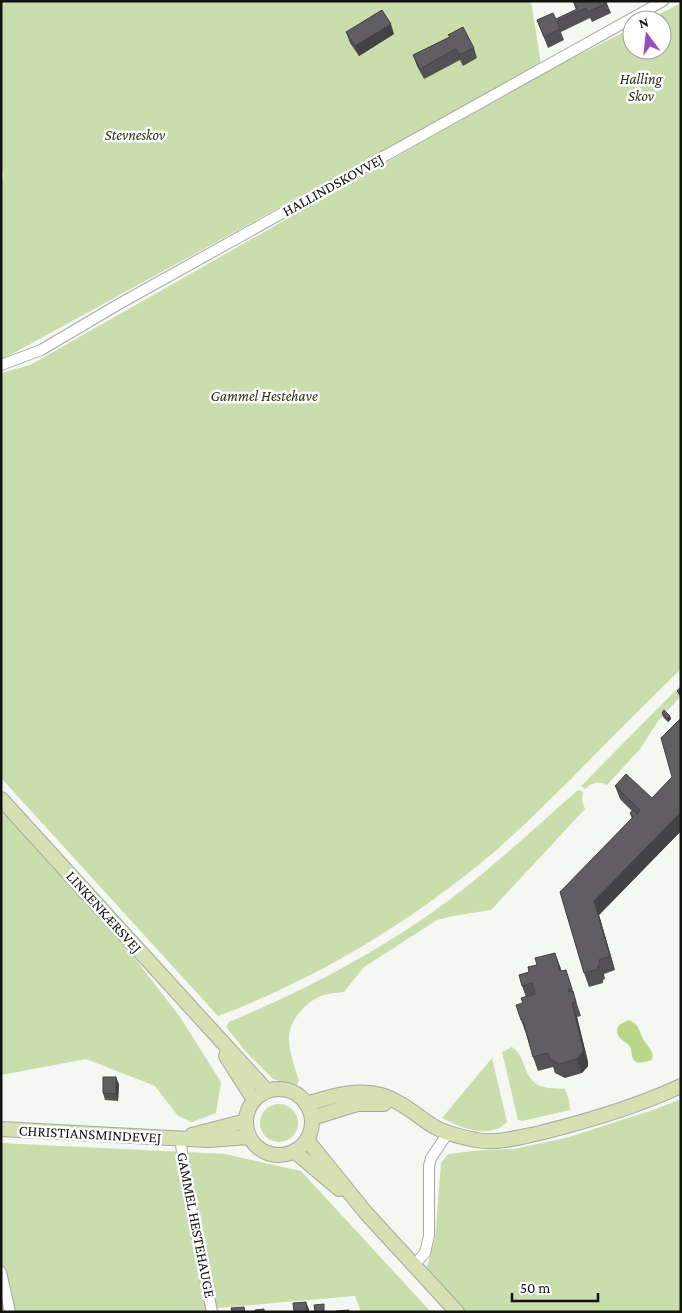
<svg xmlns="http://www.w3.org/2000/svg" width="682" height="1313" font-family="'Crimson Pro',serif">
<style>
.green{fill:#caddad}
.water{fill:#b9d786}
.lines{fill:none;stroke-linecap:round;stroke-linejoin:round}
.street-casing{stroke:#a6a8a4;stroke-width:12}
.secondary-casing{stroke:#a6a8a4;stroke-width:16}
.street{stroke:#fff;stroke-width:10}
.secondary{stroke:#d5e0b3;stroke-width:14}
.wall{fill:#535154}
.shaded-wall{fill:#434245}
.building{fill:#605e62;stroke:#434245}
.labels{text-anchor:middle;stroke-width:5;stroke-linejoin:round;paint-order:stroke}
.park-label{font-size:15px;font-style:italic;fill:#273210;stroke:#fff}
.street-label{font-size:15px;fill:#121311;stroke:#fff}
</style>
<rect width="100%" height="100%" fill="#f5f7f3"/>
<g class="green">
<path d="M 1,1 L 531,1 L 541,64 L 1,360 L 1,185 L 4,174 L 1,168 Z"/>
<path d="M 681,3 L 681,669 C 644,705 607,742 571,779 C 540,809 510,840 476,867 C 399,929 311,981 218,1016 L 1,778 L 1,373 L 30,365 L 544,73 L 632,28 L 632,50 L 662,50 L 662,20 L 648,20 Z"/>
<path d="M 681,685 L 681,696 L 658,721 L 640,749 L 607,785 C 599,781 592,782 585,789 L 581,786 Z"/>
<path d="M 578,790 L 583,792 L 582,800 L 585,809 L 491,910 L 453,916 L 437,920 L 364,967 L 344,992 C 336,993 328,993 321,996 C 306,1002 291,1019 289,1035 C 288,1050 295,1067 299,1081 L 296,1086 L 273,1079 L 247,1053 L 226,1027 L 229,1022 C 305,990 381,951 448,901 C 493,867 535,828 578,790 Z"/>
<path d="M 1,808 L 120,939 L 180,1017 L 221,1082 L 216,1113 L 192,1122 L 178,1116 L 155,1086 L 86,1059 L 1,1075 Z"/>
<path d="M 512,1047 C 518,1051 520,1055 523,1062 C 531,1087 540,1088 565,1089 L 569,1100 L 570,1110 L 522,1121 L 518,1120 L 502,1052 Z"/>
<path d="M 492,1058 L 507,1122 C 490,1140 461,1128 442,1118 Z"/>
<path d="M 681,1099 L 681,1312 L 466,1312 L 427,1267 L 435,1239 L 441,1163 L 448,1154 L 483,1150 L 514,1149 L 569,1137 L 656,1109 Z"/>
<circle cx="279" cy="1123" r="19"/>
<path d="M 1,1143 L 225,1154 L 301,1171 L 431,1312 L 361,1312 L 355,1296 L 207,1309 L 207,1312 L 1,1312 Z"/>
</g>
<path class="water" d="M 628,1020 C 641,1024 639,1034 645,1042 C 649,1048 654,1051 652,1060 C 647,1061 641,1064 636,1062 C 630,1059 633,1052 630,1047 C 625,1039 617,1041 617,1029 L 619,1025 Z"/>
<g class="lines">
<g class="street-casing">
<g id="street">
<path d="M 1,365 L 41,350 L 119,304 L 663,1"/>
<path d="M 180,1138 L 187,1187 L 212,1312"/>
<path d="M 414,1265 L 425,1253 L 429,1236 L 429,1166 L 431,1158 L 448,1133"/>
<path d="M 1,1272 L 10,1312"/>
</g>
</g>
<g class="secondary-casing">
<g id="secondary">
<path d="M 1,799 L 267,1091"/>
<path d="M 226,1056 L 254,1100"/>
<circle cx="279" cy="1122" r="33"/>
<path d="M 306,1104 C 330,1097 356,1088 381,1095 C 401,1101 416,1115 433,1126 C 446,1134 462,1137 476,1140 C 497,1144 520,1137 540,1133 C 588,1121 636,1107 681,1086"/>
<path d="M 312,1118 L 357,1104 L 384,1104"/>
<path d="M 1,1129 L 208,1140 L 249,1137"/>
<path d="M 192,1135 L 246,1121"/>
<path d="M 307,1140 L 366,1213 L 457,1312"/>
<path d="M 294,1151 L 339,1189"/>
</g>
</g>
<use href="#street" class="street"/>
<use href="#secondary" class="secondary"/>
</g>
<g class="wall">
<path d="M 573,1 L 606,1 L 611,13 L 592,22 L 590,18 L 561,32 L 564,40 L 548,48 L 537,20 L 556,19 L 576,10 Z"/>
<path d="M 346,32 L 394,34 L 359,56 L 350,43 Z"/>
<path d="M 449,37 L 474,48 L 477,58 L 463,66 L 460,60 L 424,79 L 417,66 L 413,55 Z"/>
<path d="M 681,687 L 681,699 L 677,691 Z"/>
<path d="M 662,713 L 670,716 L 671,719 L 668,722 L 663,717 Z"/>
<path d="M 681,718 L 681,831 L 599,915 L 615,970 L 604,974 L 605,979 L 603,980 L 603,983 L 589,987 L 584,973 L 560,892 L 632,819 L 630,813 L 632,811 L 620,799 L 615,786 L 652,798 L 672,777 Z"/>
<path d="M 537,965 L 560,966 L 561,971 L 566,970 L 581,1016 L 577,1017 L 588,1062 L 588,1066 L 582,1073 L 565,1078 L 555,1073 L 553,1067 L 538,1071 L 533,1057 L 526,1034 L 521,1020 L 523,1003 L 526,997 L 522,986 L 529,972 Z"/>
<path d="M 119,1084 L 118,1101 L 105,1100 L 103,1093 Z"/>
</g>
<g class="shaded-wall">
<path d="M 391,24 L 394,34 L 359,56 L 355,46 Z"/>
<path d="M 670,716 L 671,719 L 668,722 L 667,719 Z"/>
<path d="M 681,812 L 681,831 L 599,915 L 615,970 L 610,956 L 594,901 Z"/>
<path d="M 555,953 L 560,966 L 565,985 L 560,971 Z"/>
<path d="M 572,1003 L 577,1017 L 588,1062 L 588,1066 L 582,1073 L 577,1059 Z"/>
<path d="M 116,1077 L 119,1084 L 118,1101 L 116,1094 Z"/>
<path d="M 306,1302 L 309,1309 L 309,1312 L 307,1312 Z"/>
</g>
<g class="building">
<path d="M 573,1 L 606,1 L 607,3 L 588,12 L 586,8 L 557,21 L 560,29 L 544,37 L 537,20 L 553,13 L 556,19 L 577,9 Z"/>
<path d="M 382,10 L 391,24 L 355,46 L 346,32 Z"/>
<path d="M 463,27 L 474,48 L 459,55 L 456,49 L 420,69 L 413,55 L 450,37 L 448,35 Z"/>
<path d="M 681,687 L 681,694 L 677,691 Z"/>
<path d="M 664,710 L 670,716 L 667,719 L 662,713 Z"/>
<path d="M 681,718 L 681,812 L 594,901 L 610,956 L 599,960 L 600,966 L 598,966 L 598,969 L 584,973 L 560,892 L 633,817 L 630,813 L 633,810 L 637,814 L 640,810 L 615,786 L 626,774 L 652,798 L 672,777 L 661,738 Z"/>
<path d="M 555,953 L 560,971 L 566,970 L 572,989 L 568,990 L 569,992 L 573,991 L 576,1002 L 572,1003 L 583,1048 L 583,1052 L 577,1059 L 559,1064 L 550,1059 L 548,1053 L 533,1057 L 523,1020 L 521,1020 L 516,1005 L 523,1003 L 521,998 L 535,994 L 532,983 L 522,986 L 519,975 L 529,972 L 528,967 L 537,965 L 535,958 Z"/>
<path d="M 103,1077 L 116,1077 L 116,1094 L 103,1093 Z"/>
<path d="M 306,1302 L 307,1312 L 294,1312 L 293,1303 Z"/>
<path d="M 324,1304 L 324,1312 L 315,1312 L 314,1305 Z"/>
<path d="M 244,1307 L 245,1312 L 232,1312 L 231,1308 Z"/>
<path d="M 264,1309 L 264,1312 L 255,1312 L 255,1310 Z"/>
<path d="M 349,1310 L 349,1312 L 336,1312 L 336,1311 Z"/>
</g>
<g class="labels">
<g class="park-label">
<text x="641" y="84">Halling<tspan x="641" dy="17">Skov</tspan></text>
<text x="135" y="140">Stevneskov</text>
<text x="264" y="401">Gammel Hestehave</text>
</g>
<g class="street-label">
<text transform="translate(333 185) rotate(-29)" y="5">HALLINDSKOVVEJ</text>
<text transform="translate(104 912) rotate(48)" y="5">LINKENKÆRSVEJ</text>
<text transform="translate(90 1134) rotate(3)" y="5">CHRISTIANSMINDEVEJ</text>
<text transform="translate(196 1225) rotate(79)" y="5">GAMMEL HESTEHAUGE</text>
</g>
</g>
<rect width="682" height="1313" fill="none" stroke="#121311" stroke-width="5"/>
<g transform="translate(647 35) rotate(345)"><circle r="24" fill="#ffffff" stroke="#a0a1a0"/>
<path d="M0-4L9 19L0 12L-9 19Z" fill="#984dbf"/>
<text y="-8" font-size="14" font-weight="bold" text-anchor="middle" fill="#121311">N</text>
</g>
<path d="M512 1293v8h86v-8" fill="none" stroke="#121311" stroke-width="2.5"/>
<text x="520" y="1293" font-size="15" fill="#121311" stroke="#ffffff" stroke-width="4" paint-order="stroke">50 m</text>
</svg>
